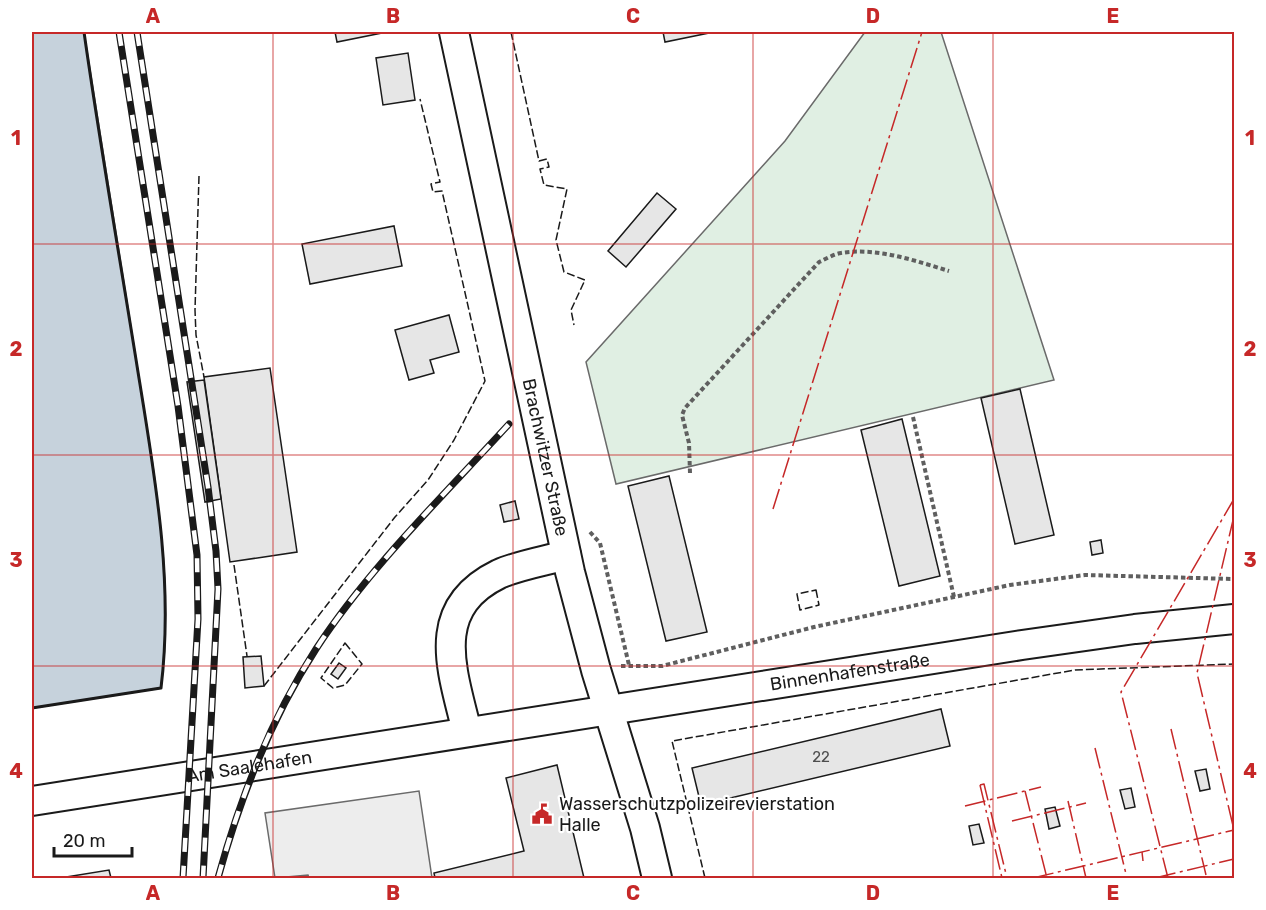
<svg xmlns="http://www.w3.org/2000/svg" width="1266" height="910" font-family="Rubik,sans-serif">
<style>
.green{fill:#e0efe3;stroke:#6a6a6a;stroke-width:1.5}
.parking{fill:#ededed;stroke:#6a6a6a;stroke-width:1.5}
.water{fill:#c6d2dc;stroke:#6a6a6a;stroke-width:1.5}
.building{fill:#e6e6e6;stroke:#1a1a1a;stroke-width:1.5}
.lines{fill:none;stroke-linecap:round;stroke-linejoin:round}
.minor-casing{stroke:#1a1a1a;stroke-width:32}
.path{stroke:#5f5f5f;stroke-width:4;stroke-dasharray:4.5 3;stroke-linecap:butt}
.minor{stroke:#fff;stroke-width:28}
.rail-casing{stroke:#1a1a1a;stroke-width:7}
.rail{stroke:#fff;stroke-width:4.5;stroke-dasharray:14;stroke-linecap:butt}
.fence{stroke:#1a1a1a;stroke-width:1.5;stroke-dasharray:8 3;stroke-linecap:butt}
.wall{stroke:#1a1a1a;stroke-width:3}
.power{stroke:#c62828;stroke-width:1.5;stroke-dasharray:21 4.5 3 4.5;stroke-linecap:butt}
.grid{fill:none;stroke:#c62828;stroke-width:1.5;stroke-opacity:0.55}
.labels{text-anchor:middle;stroke-width:4.5;stroke-linejoin:round;paint-order:stroke}
.number-label{font-size:15px;fill:#4d4d4d}
.street-label{font-size:18px;fill:#1a1a1a;stroke:#fff}
.poi-label{font-size:18px;fill:#1a1a1a;stroke:#fff;text-anchor:start}
.neatline{fill:none;stroke:#c62828;stroke-width:2}
.grid-label{font-size:20px;text-anchor:middle;font-weight:bold;fill:#c62828}
</style>
<rect width="100%" height="100%" fill="#fff"/>
<path class="green" d="M 865,32 L 941,32 L 1054,380 L 616,484 L 586,362 L 785,141 Z"/>
<path class="parking" d="M 419,791 L 432,878 L 309,878 L 308,875 L 275,878 L 265,813 Z"/>
<path class="water" d="M 32,32 L 84,32 L 152,459 C 163,536 171,611 161,688 L 32,708 Z"/>
<g class="building">
<path d="M 335,32 L 387,32 L 337,42 Z"/>
<path d="M 663,32 L 714,32 L 665,42 Z"/>
<path d="M 408,53 L 415,100 L 383,105 L 376,58 Z"/>
<path d="M 657,193 L 676,209 L 626,267 L 608,251 Z"/>
<path d="M 394,226 L 402,266 L 310,284 L 302,244 Z"/>
<path d="M 449,315 L 459,352 L 430,360 L 434,373 L 409,380 L 395,330 Z"/>
<path d="M 270,368 L 297,552 L 230,562 L 204,377 Z"/>
<path d="M 204,380 L 221,499 L 205,502 L 187,382 Z"/>
<path d="M 1020,389 L 1054,535 L 1015,544 L 981,398 Z"/>
<path d="M 902,419 L 940,576 L 899,586 L 861,430 Z"/>
<path d="M 669,476 L 707,632 L 666,641 L 628,486 Z"/>
<path d="M 515,501 L 519,519 L 504,522 L 500,505 Z"/>
<path d="M 1101,540 L 1103,553 L 1092,555 L 1090,542 Z"/>
<path d="M 261,656 L 264,686 L 245,688 L 243,657 Z"/>
<path d="M 339,663 L 346,668 L 338,679 L 331,674 Z"/>
<path d="M 941,709 L 950,746 L 701,805 L 692,768 Z"/>
<path d="M 557,765 L 584,878 L 435,878 L 434,873 L 524,851 L 506,778 Z"/>
<path d="M 1206,769 L 1210,789 L 1200,791 L 1195,771 Z"/>
<path d="M 1131,788 L 1135,807 L 1125,809 L 1120,790 Z"/>
<path d="M 1055,807 L 1060,826 L 1049,829 L 1045,809 Z"/>
<path d="M 979,824 L 984,843 L 973,845 L 969,826 Z"/>
<path d="M 109,870 L 111,878 L 60,878 Z"/>
</g>
<g class="lines">
<g class="minor-casing">
<g id="minor">
<path id="s1" d="M 454,32 L 570,572 L 596,670 L 645,828 L 657,878"/>
<path d="M 467,732 C 453,672 427,609 499,574 C 519,565 545,561 566,555"/>
<path id="s2" d="M 32,801 L 1022,645 L 1135,629 L 1234,619"/>
</g>
</g>
<g class="path">
<path d="M 913,417 L 954,597"/>
<path d="M 690,473 L 689,443 L 682,415 L 685,408 L 819,262 C 826,259 834,254 841,253 C 877,247 916,261 949,271"/>
<path d="M 590,532 L 600,543 L 629,665"/>
<path d="M 1234,579 L 1234,562"/>
<path d="M 621,666 L 662,666 L 814,627 L 1010,585 L 1085,575 L 1234,579"/>
</g>
<use href="#minor" class="minor"/>
<g class="rail-casing">
<g id="rail">
<path d="M 119,32 L 178,406 L 197,555 L 198,619 L 183,878"/>
<path d="M 137,32 L 208,487 L 216,551 L 218,589 L 203,878"/>
<path d="M 218,878 C 240,798 270,720 316,649 C 369,568 444,495 509,424"/>
</g>
</g>
<use href="#rail" class="rail"/>
<g class="fence">
<path d="M 511,32 L 539,161 L 547,159 L 549,167 L 540,169 L 544,185 L 567,189 L 556,240 L 564,272 L 585,280 L 571,310 L 574,325"/>
<path d="M 199,176 L 195,310 L 196,335 L 204,377"/>
<path d="M 234,565 L 247,656"/>
<path d="M 816,590 L 819,605 L 800,610 L 797,594 Z"/>
<path d="M 345,643 L 362,664 L 345,685 L 333,688 L 321,678 Z"/>
<path d="M 264,686 L 395,517 L 428,480 L 454,440 L 485,381 L 442,191 L 433,192 L 431,184 L 440,182 L 420,99"/>
<path d="M 705,878 L 672,741 L 1075,670 L 1234,664"/>
</g>
<path class="wall" d="M 32,708 L 161,688 C 174,582 155,477 138,372 C 120,259 100,145 84,32"/>
<g class="power">
<path d="M 773,509 L 922,32"/>
<path d="M 1234,516 L 1197,673 L 1234,830"/>
<path d="M 1171,729 L 1206,875"/>
<path d="M 1095,748 L 1127,878"/>
<path d="M 980,785 L 984,784 L 1007,878"/>
<path d="M 980,785 L 1002,878"/>
<path d="M 1025,791 L 1047,878"/>
<path d="M 1068,801 L 1086,878"/>
<path d="M 965,806 L 1041,787"/>
<path d="M 1012,821 L 1086,803"/>
<path d="M 1142,852 L 1143,861"/>
<path d="M 1033,878 L 1234,830"/>
<path d="M 1155,878 L 1234,859"/>
<path d="M 1168,878 L 1121,692 L 1234,499"/>
</g>
</g>
<path class="grid" d="M 273,32 L 273,878M 513,32 L 513,878M 753,32 L 753,878M 993,32 L 993,878M 32,244 L 1234,244M 32,455 L 1234,455M 32,666 L 1234,666"/>
<defs>
<g id="civic-bare" transform="scale(1.62)"><path d="M-.6-6.5H3V-4.5H.6V-3L4-1V1h2V6H-6V1h2V-1L-.6-3ZM-1.2 2.5V6h2.4V2.5Z" fill="#c62828" stroke="#fff" stroke-width="2.5" paint-order="stroke"/></g>
</defs>
<g fill-rule="evenodd">
<use href="#civic-bare" x="542" y="814"/>
</g>
<g class="labels">
<g class="number-label">
<text x="821" y="762">22</text>
</g>
<g class="street-label">
<text dy="6" stroke="none"><textPath href="#s1" startOffset="435">Brachwitzer Straße</textPath></text>
<text dy="6" stroke="none"><textPath href="#s2" startOffset="828">Binnenhafenstraße</textPath></text>
<text dy="6" stroke="none"><textPath href="#s2" startOffset="220">Am Saalehafen</textPath></text>
</g>
<g class="poi-label">
<text x="559" y="810">Wasserschutzpolizeirevierstation<tspan x="559" dy="21">Halle</tspan></text>
</g>
</g>
<rect width="1266" height="910" fill="none" stroke="#ffffff" stroke-width="66"/>
<path d="M54 847v9h78v-9" fill="none" stroke="#1a1a1a" stroke-width="3"/>
<text x="63" y="847" font-size="18" fill="#1a1a1a" stroke="#ffffff" stroke-width="4.5" paint-order="stroke">20 m</text>
<rect x="33" y="33" width="1200" height="844" class="neatline"/>
<g class="grid-label">
<text x="153" y="23">A</text>
<text x="393" y="23">B</text>
<text x="633" y="23">C</text>
<text x="873" y="23">D</text>
<text x="1113" y="23">E</text>
<text x="16" y="145">1</text>
<text x="1250" y="145">1</text>
<text x="16" y="356">2</text>
<text x="1250" y="356">2</text>
<text x="16" y="567">3</text>
<text x="1250" y="567">3</text>
<text x="16" y="778">4</text>
<text x="1250" y="778">4</text>
<text x="153" y="900">A</text>
<text x="393" y="900">B</text>
<text x="633" y="900">C</text>
<text x="873" y="900">D</text>
<text x="1113" y="900">E</text>
</g>
</svg>
